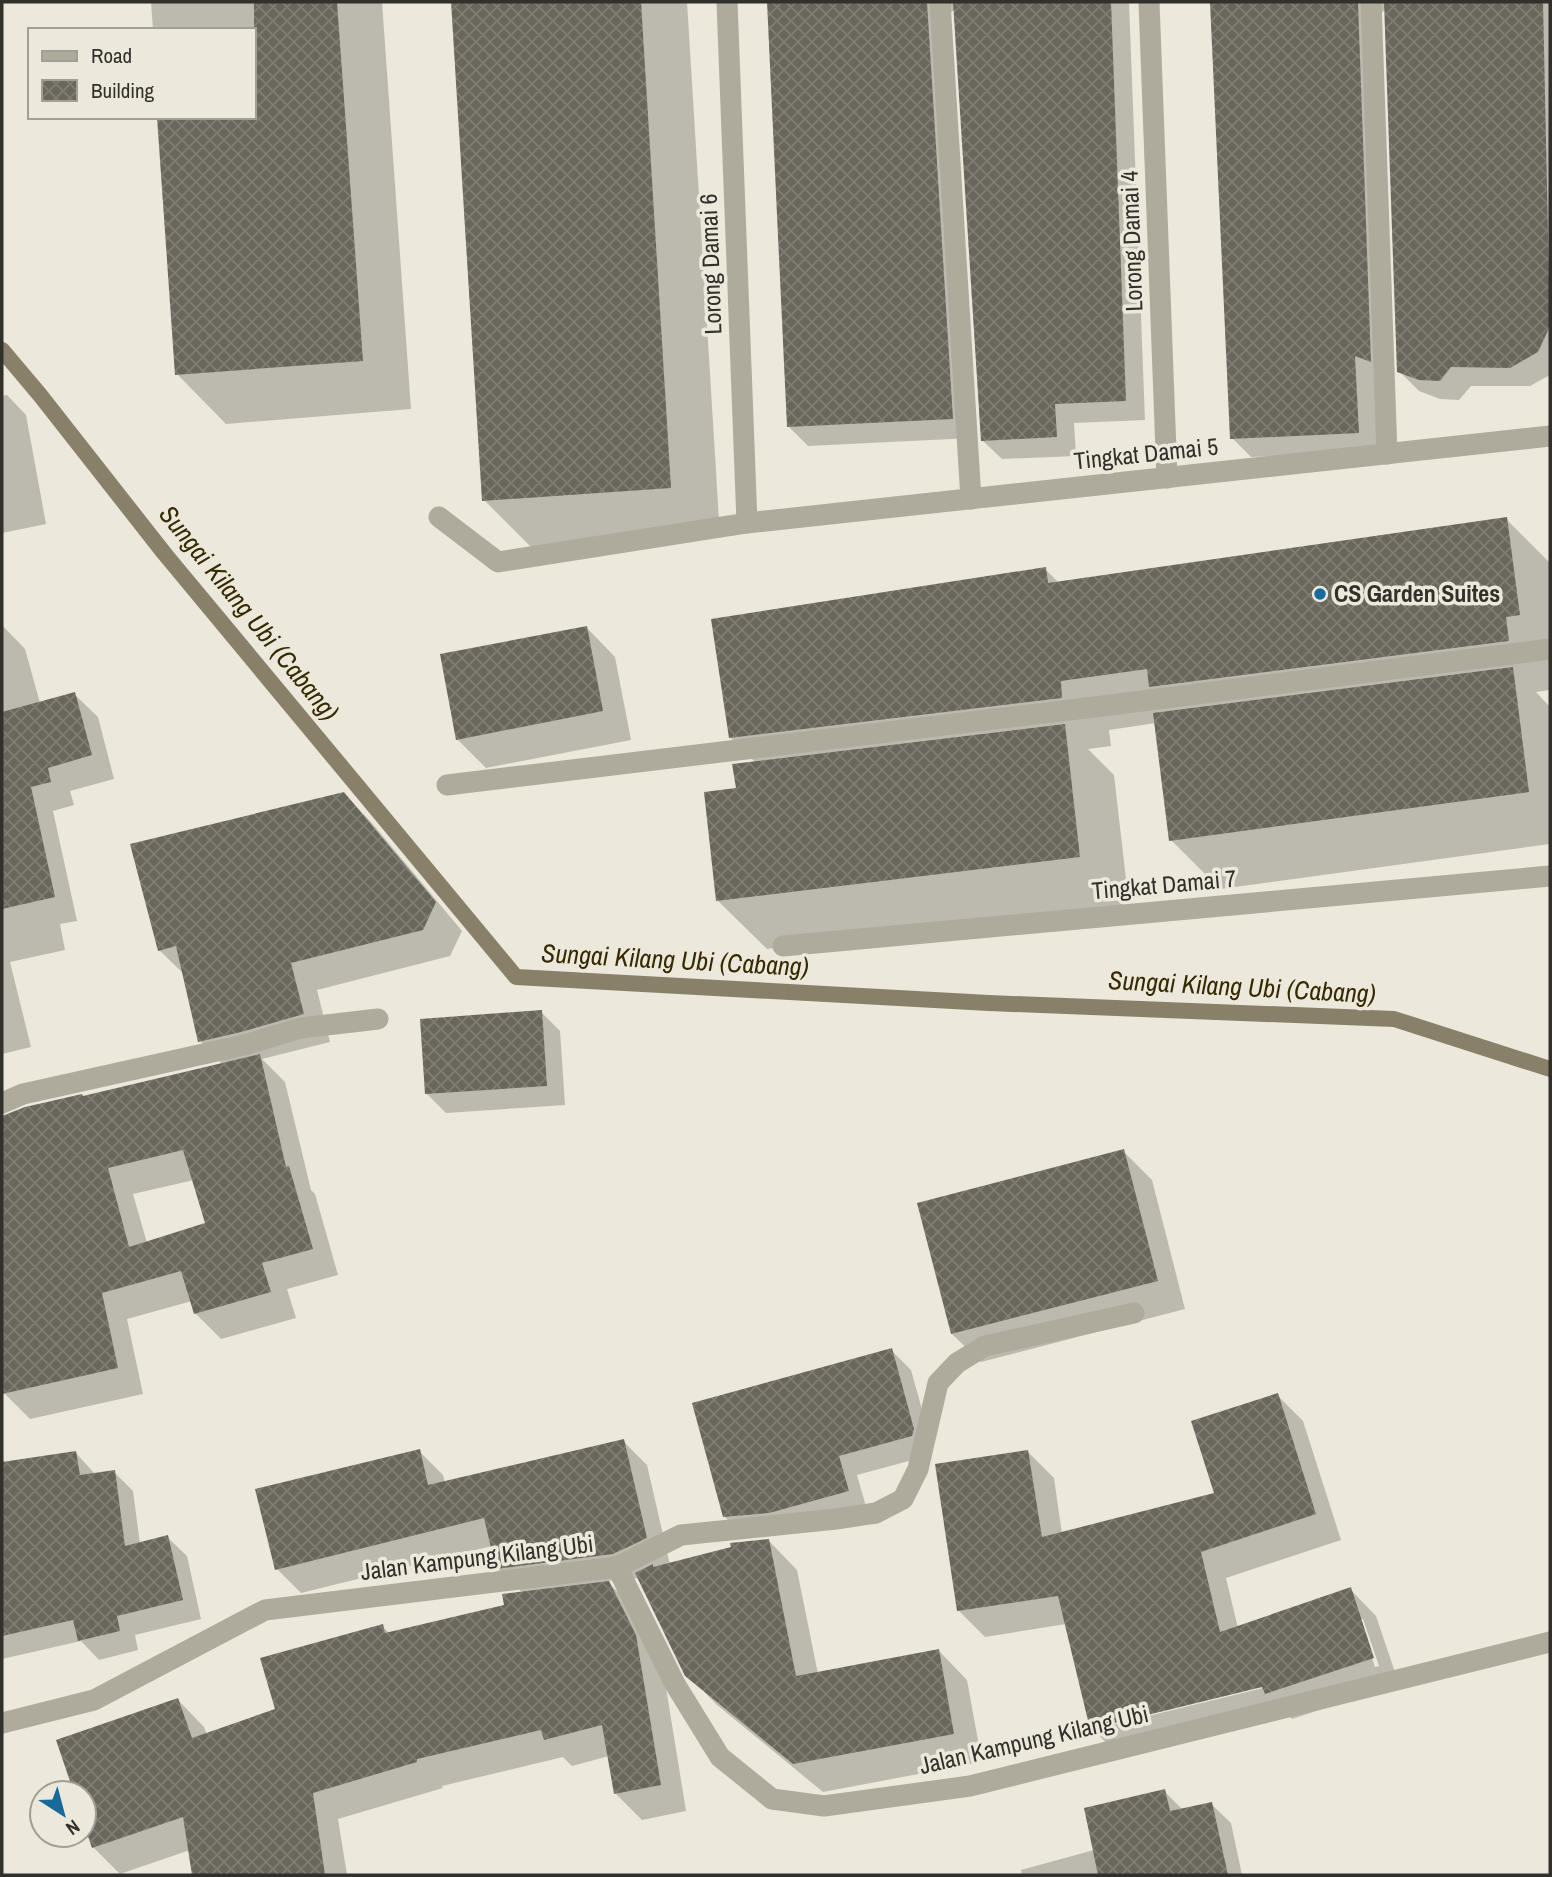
<svg xmlns="http://www.w3.org/2000/svg" width="1552" height="1877" font-family="'Archivo Narrow',sans-serif">
<style>
.shadow{fill:#0003;fill-rule:evenodd}
.lines{fill:none;stroke-linecap:round;stroke-linejoin:round}
.stream{stroke:#888069;stroke-width:16}
.building{fill:url(#building-cross-hatch);fill-rule:evenodd}
.lane{stroke:#aeaa9c;stroke-width:21}
.street{stroke:#aeaa9c;stroke-width:21}
.poi-dot{fill:#176a9b;stroke:#ece8db;stroke-width:2.5}
.labels{text-anchor:middle;stroke-width:7;stroke-linejoin:round;paint-order:stroke}
.street-label{font-size:24px;fill:#31302b;stroke:#ece8db}
.poi-label{font-size:24px;font-weight:bold;fill:#31302b;stroke:#ece8db;text-anchor:start}
.water-label{font-size:26px;font-style:italic;fill:#352900;stroke:#ece8db}
</style>
<defs>
<pattern id="building-cross-hatch" width="8" height="8" patternUnits="userSpaceOnUse" patternTransform="scale(1.75)"><rect width="8" height="8" fill="#6a665c"/><path d="M0 0l8 8M0 8l8-8" fill="none" stroke="#807d75"/></pattern>
</defs>
<rect width="100%" height="100%" fill="#ece8db"/>
<g class="shadow">
<path d="M 151,2 L 382,2 L 411,409 L 226,424 L 177,374 L 254,117 L 254,30 L 153,30 Z"/>
<path d="M 453,2 L 687,2 L 720,536 L 533,549 L 484,500 Z"/>
<path d="M 768,2 L 1129,2 L 1145,420 L 1074,423 L 1076,456 L 1002,459 L 982,440 L 955,9 L 948,15 L 972,438 L 808,446 L 789,427 Z"/>
<path d="M 1212,2 L 1550,2 L 1550,375 L 1530,386 L 1471,386 L 1459,400 L 1440,399 L 1419,391 L 1399,371 L 1386,9 L 1379,15 L 1377,451 L 1251,457 L 1232,438 Z"/>
<path d="M 7,395 L 26,415 L 46,524 L 2,533 L 2,396 Z"/>
<path d="M 1506,519 L 1550,563 L 1550,690 L 1536,692 L 1550,707 L 1550,844 L 1220,889 L 1171,840 L 1156,723 L 1109,730 L 1111,746 L 1088,749 L 1114,775 L 1129,905 L 767,949 L 717,900 L 738,790 L 756,763 L 730,737 L 1045,569 L 1059,583 Z"/>
<path d="M 2,625 L 25,649 L 40,703 L 74,694 L 98,717 L 114,779 L 70,791 L 74,805 L 53,811 L 77,921 L 60,924 L 65,950 L 10,962 L 31,1047 L 2,1054 Z"/>
<path d="M 587,628 L 615,657 L 631,740 L 486,768 L 457,739 Z"/>
<path d="M 344,794 L 371,822 L 462,931 L 450,956 L 317,990 L 330,1042 L 262,1059 L 285,1082 L 311,1190 L 315,1194 L 338,1275 L 287,1289 L 296,1318 L 221,1339 L 195,1313 L 192,1301 L 127,1319 L 143,1394 L 30,1419 L 4,1393 L 2,1381 L 2,1155 L 7,1154 L 2,1133 L 2,1117 L 7,1117 L 223,1065 L 200,1041 L 185,975 L 159,950 ZM 194,1180 L 207,1224 L 147,1243 L 133,1194 Z"/>
<path d="M 541,1012 L 560,1031 L 565,1105 L 446,1113 L 427,1094 Z"/>
<path d="M 1123,1151 L 1152,1180 L 1185,1309 L 981,1362 L 952,1334 Z"/>
<path d="M 891,1350 L 911,1370 L 933,1449 L 931,1455 L 857,1475 L 867,1510 L 744,1536 L 725,1517 Z"/>
<path d="M 1277,1395 L 1303,1421 L 1341,1540 L 1226,1578 L 1238,1628 L 1350,1589 L 1376,1616 L 1399,1684 L 1292,1719 L 1286,1713 L 1118,1754 L 1091,1728 L 1066,1624 L 985,1637 L 959,1611 L 1028,1452 L 1054,1478 L 1062,1534 L 1217,1494 ZM 1359,1619 L 1363,1619 L 1379,1666 L 1375,1667 ZM 1270,1683 L 1271,1686 L 1107,1726 L 1107,1723 Z"/>
<path d="M 623,1441 L 647,1465 L 670,1565 L 769,1541 L 797,1570 L 818,1674 L 939,1651 L 967,1680 L 982,1762 L 823,1792 L 716,1704 L 687,1674 L 639,1578 L 607,1581 L 635,1610 L 662,1663 L 686,1811 L 642,1820 L 615,1793 L 609,1756 L 572,1766 L 563,1757 L 442,1786 L 443,1788 L 338,1819 L 347,1875 L 194,1875 L 190,1850 L 120,1874 L 93,1847 L 84,1819 L 84,1793 L 75,1793 L 178,1700 L 204,1727 L 207,1735 L 277,1710 L 382,1626 L 390,1634 L 507,1607 L 523,1593 L 497,1568 L 492,1546 L 301,1593 L 277,1569 L 419,1451 L 443,1475 L 445,1483 Z"/>
<path d="M 76,1453 L 95,1474 L 114,1472 L 133,1491 L 140,1544 L 167,1537 L 187,1556 L 201,1619 L 135,1635 L 138,1650 L 99,1660 L 81,1641 L 2,1659 L 2,1464 Z"/>
<path d="M 1164,1791 L 1183,1810 L 1211,1804 L 1231,1823 L 1242,1875 L 1022,1875 L 1021,1870 L 1094,1850 Z"/>
</g>
<g class="lines">
<path class="stream" d="M 2,350 L 40,395 L 164,553 L 516,977 L 989,1003 L 1394,1019 L 1550,1069"/>
</g>
<g class="building">
<path d="M 254,2 L 337,2 L 363,361 L 175,375 L 157,117 L 254,117 Z"/>
<path d="M 451,2 L 641,2 L 671,488 L 482,501 Z"/>
<path d="M 767,2 L 927,2 L 953,419 L 787,427 Z"/>
<path d="M 953,2 L 1111,2 L 1126,401 L 1055,404 L 1057,437 L 981,441 Z"/>
<path d="M 1210,2 L 1358,2 L 1371,362 L 1355,356 L 1359,433 L 1230,439 Z"/>
<path d="M 1384,2 L 1543,2 L 1550,326 L 1538,352 L 1510,368 L 1451,367 L 1440,381 L 1419,380 L 1397,372 Z"/>
<path d="M 1507,517 L 1520,615 L 1506,617 L 1509,641 L 1149,687 L 1147,669 L 1061,681 L 1062,698 L 729,738 L 711,619 L 1046,567 L 1048,583 Z"/>
<path d="M 587,626 L 603,711 L 456,740 L 440,654 Z"/>
<path d="M 1513,667 L 1529,792 L 1169,841 L 1153,713 Z"/>
<path d="M 75,692 L 92,755 L 48,768 L 51,782 L 31,787 L 55,897 L 2,909 L 2,712 Z"/>
<path d="M 1065,724 L 1080,857 L 716,901 L 704,792 L 736,788 L 732,764 Z"/>
<path d="M 344,792 L 436,902 L 423,930 L 291,963 L 304,1014 L 241,1032 L 198,1042 L 176,946 L 158,951 L 130,844 Z"/>
<path d="M 542,1010 L 547,1086 L 425,1094 L 420,1019 Z"/>
<path d="M 260,1054 L 286,1167 L 289,1166 L 313,1249 L 262,1263 L 271,1292 L 194,1314 L 181,1271 L 102,1293 L 118,1368 L 2,1394 L 2,1116 L 25,1107 L 47,1102 L 82,1094 L 83,1096 ZM 183,1150 L 205,1223 L 129,1247 L 108,1168 Z"/>
<path d="M 1124,1149 L 1158,1281 L 951,1334 L 917,1203 Z"/>
<path d="M 892,1348 L 914,1429 L 912,1436 L 839,1456 L 849,1491 L 769,1513 L 723,1517 L 692,1403 Z"/>
<path d="M 1278,1393 L 1316,1514 L 1201,1552 L 1220,1632 L 1351,1587 L 1374,1658 L 1265,1694 L 1262,1687 L 1090,1729 L 1058,1596 L 957,1611 L 935,1464 L 1028,1450 L 1042,1537 L 1214,1493 L 1191,1421 Z"/>
<path d="M 624,1439 L 647,1538 L 613,1554 L 496,1569 L 484,1518 L 275,1570 L 255,1489 L 420,1449 L 428,1485 Z"/>
<path d="M 76,1451 L 80,1475 L 115,1470 L 125,1546 L 168,1535 L 183,1600 L 117,1616 L 120,1631 L 78,1641 L 73,1620 L 2,1636 L 2,1462 Z"/>
<path d="M 769,1539 L 796,1676 L 939,1649 L 954,1734 L 793,1764 L 685,1676 L 635,1573 L 653,1564 L 653,1567 L 731,1547 L 730,1543 Z"/>
<path d="M 609,1581 L 636,1635 L 661,1785 L 614,1794 L 602,1725 L 544,1740 L 541,1730 L 417,1759 L 417,1762 L 313,1793 L 325,1875 L 192,1875 L 183,1817 L 92,1848 L 84,1825 L 84,1793 L 74,1793 L 56,1740 L 178,1698 L 192,1738 L 275,1709 L 260,1658 L 383,1624 L 385,1633 L 504,1605 L 502,1594 Z"/>
<path d="M 1165,1789 L 1170,1811 L 1212,1802 L 1228,1875 L 1098,1875 L 1084,1808 Z"/>
</g>
<g class="lines">
<g class="lane">
<path d="M 940,2 L 971,499"/>
<path d="M 1371,2 L 1387,454"/>
<path d="M 439,517 L 498,562 L 747,523"/>
<path d="M 447,785 L 1103,706 L 1550,649"/>
<path d="M 2,1103 L 23,1094 L 244,1045 L 301,1028 L 378,1019"/>
</g>
<g class="street">
<path d="M 727,2 L 747,523 L 1550,436"/>
<path d="M 1149,2 L 1167,478"/>
<path d="M 783,946 L 1550,876"/>
<path d="M 617,1567 L 681,1535 L 836,1519 L 876,1513 L 903,1499 L 918,1469 L 938,1383 L 957,1363 L 985,1346 L 1134,1313"/>
<path d="M 2,1723 L 94,1700 L 265,1610 L 617,1567 L 675,1684 L 720,1757 L 772,1799 L 824,1806 L 970,1786 L 1550,1642"/>
</g>
</g>
<circle class="poi-dot" cx="1320" cy="594" r="7"/>
<g class="labels">
<g class="street-label">
<text transform="translate(1132 241) rotate(-92)" y="8">Lorong Damai 4</text>
<text transform="translate(711 264) rotate(-92)" y="8">Lorong Damai 6</text>
<text transform="translate(1146 454) rotate(-6)" y="8">Tingkat Damai 5</text>
<text transform="translate(1164 885) rotate(-5)" y="8">Tingkat Damai 7</text>
<text transform="translate(477 1558) rotate(-7)" y="8">Jalan Kampung Kilang Ubi</text>
<text transform="translate(1034 1740) rotate(-13)" y="8">Jalan Kampung Kilang Ubi</text>
</g>
<g class="poi-label">
<text x="1334" y="602">CS Garden Suites</text>
</g>
<g class="water-label">
<text transform="translate(249 613) rotate(51)" y="9">Sungai Kilang Ubi (Cabang)</text>
<text transform="translate(675 960) rotate(3)" y="9">Sungai Kilang Ubi (Cabang)</text>
<text transform="translate(1242 987) rotate(3)" y="9">Sungai Kilang Ubi (Cabang)</text>
</g>
</g>
<rect width="1552" height="1877" fill="none" stroke="#31302b" stroke-width="7"/>
<rect x="28" y="28" width="228" height="91" fill="#ece8db" stroke="#a19e95" stroke-width="2"/>
<rect x="42" y="51" width="35" height="10" fill="#aeaa9c" stroke="#a19e95" stroke-width="2"/>
<text x="91" y="63" font-size="21" fill="#31302b">Road</text>
<rect x="42" y="80" width="35" height="21" fill="url(#building-cross-hatch)" stroke="#a19e95" stroke-width="2"/>
<text x="91" y="98" font-size="21" fill="#31302b">Building</text>
<g transform="translate(63 1814) rotate(144)"><circle r="33" fill="#ece8db" stroke="#a19e95" stroke-width="2"/>
<path d="M0-5L12 26L0 18L-12 26Z" fill="#176a9b"/>
<text y="-10" font-size="19" font-weight="bold" text-anchor="middle" fill="#31302b">N</text>
</g>
</svg>
